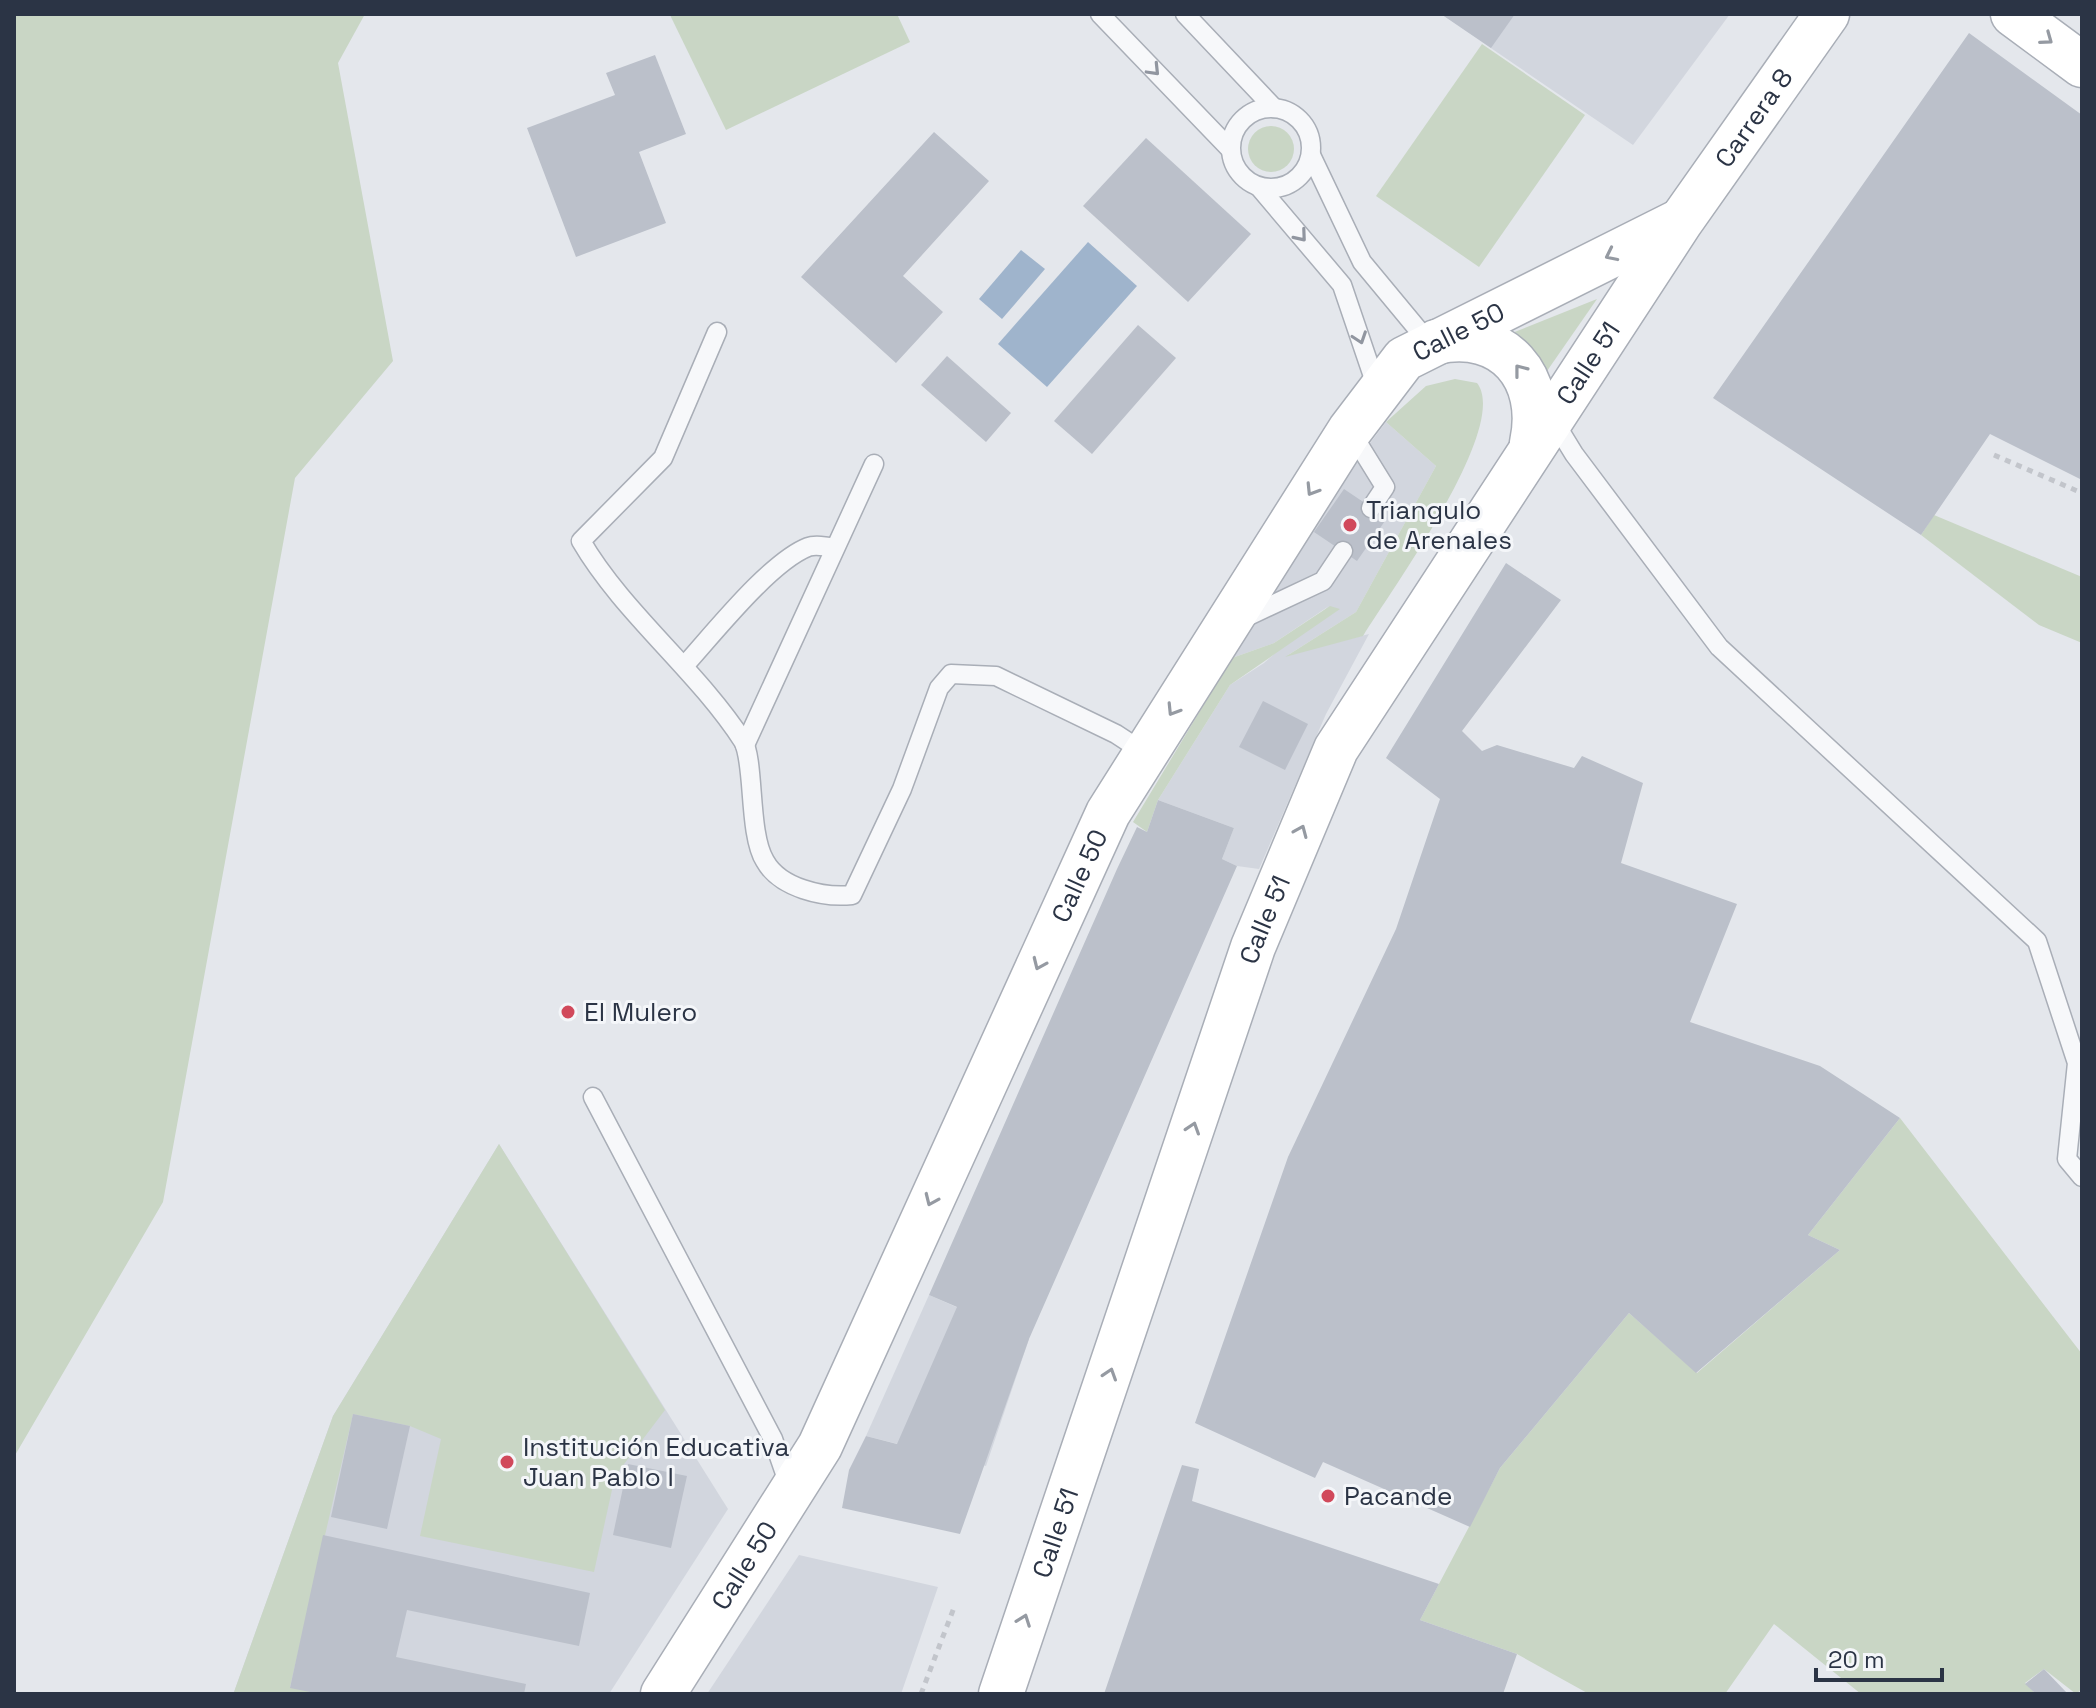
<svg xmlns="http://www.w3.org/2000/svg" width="2096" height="1708" font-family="'Space Grotesk',sans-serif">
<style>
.built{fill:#d2d6de}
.green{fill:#c9d6c5}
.water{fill:#9fb4cc}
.building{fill:#bbc0ca}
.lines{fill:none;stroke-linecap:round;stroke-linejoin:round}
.lane-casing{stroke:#a9aeb7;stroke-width:21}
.secondary-casing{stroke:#a9aeb7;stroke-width:47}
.path{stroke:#c2c5cb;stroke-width:5;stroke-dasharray:6 6;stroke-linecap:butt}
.lane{stroke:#f7f8fa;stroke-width:18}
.secondary{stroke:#fff;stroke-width:44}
.oneway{stroke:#959aa2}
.oneway2{stroke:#9196a0}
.poi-dot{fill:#d1495b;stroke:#f4f6f9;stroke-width:3}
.labels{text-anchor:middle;stroke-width:6;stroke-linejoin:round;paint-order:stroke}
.street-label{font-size:26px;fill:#2b3445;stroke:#f4f6f9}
.poi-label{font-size:26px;fill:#2b3445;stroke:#f4f6f9;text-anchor:start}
</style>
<rect width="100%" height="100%" fill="#e4e7ec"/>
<g class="built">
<path d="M 1441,14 L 1730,14 L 1633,145 Z"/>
<path d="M 1386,422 L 1436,466 L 1356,612 L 1288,655 L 1369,634 L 1326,714 L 1259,869 L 1237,866 L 1222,859 L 1234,828 L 1158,800 L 1230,685 L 1264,663 L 1329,606 L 1274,643 L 1232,658 L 1359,458 Z"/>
<path d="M 499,1144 L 728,1509 L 609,1694 L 234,1692 L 333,1416 Z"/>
<path d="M 929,1295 L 1029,1339 L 986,1466 L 866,1436 Z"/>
<path d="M 799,1555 L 938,1587 L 901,1694 L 707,1694 Z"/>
</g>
<g class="green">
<path d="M 14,14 L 365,14 L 338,63 L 393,361 L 295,478 L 163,1202 L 14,1457 Z"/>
<path d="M 897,14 L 910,42 L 726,130 L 670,15 Z"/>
<path d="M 1482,44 L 1585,115 L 1479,267 L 1376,196 Z"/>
<circle cx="1271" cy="149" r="23"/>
<path d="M 1597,299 L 1538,384 L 1507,335 Z"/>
<path d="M 1455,379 L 1477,383 C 1511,426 1390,592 1363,636 L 1285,657 L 1356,612 L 1436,466 L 1386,422 L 1426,386 Z"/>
<path d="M 1934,515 L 2082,577 L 2082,643 L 2039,625 L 1921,535 Z"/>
<path d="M 1330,606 L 1340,609 L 1230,685 L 1158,800 L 1147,832 L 1133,822 L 1232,658 L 1274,643 Z"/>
<path d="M 1900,1118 L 2082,1354 L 2082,1689 L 2076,1694 L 2044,1669 L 2025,1683 L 2036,1694 L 1861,1694 L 1774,1624 L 1725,1694 L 1589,1694 L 1517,1654 L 1420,1620 L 1500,1468 L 1629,1313 L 1697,1373 L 1840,1250 L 1808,1235 Z"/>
<path d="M 499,1144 L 665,1410 L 615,1476 L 594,1572 L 420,1536 L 441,1439 L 410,1426 L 353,1414 L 290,1687 L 320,1694 L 234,1692 L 333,1416 Z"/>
</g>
<g class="water">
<path d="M 1088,242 L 1137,286 L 1047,387 L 998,344 Z"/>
<path d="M 1021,250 L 1045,269 L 1002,319 L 979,299 Z"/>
</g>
<g class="building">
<path d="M 1441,14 L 1515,14 L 1491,48 Z"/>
<path d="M 1969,33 L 2082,115 L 2082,480 L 1990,434 L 1921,535 L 1713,398 Z"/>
<path d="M 655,55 L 686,134 L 639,152 L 666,223 L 576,257 L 527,128 L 615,95 L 606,73 Z"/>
<path d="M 934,132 L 989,181 L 903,276 L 943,312 L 896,363 L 801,277 Z"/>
<path d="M 1146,138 L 1251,234 L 1188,302 L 1083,206 Z"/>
<path d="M 1138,325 L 1176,358 L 1092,454 L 1054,421 Z"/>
<path d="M 947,356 L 1011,413 L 986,442 L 921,385 Z"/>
<path d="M 1344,489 L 1387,518 L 1357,561 L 1314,532 Z"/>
<path d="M 1506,563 L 1561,600 L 1462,731 L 1482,751 L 1497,745 L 1574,768 L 1582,756 L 1643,783 L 1621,863 L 1737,904 L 1690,1022 L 1820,1066 L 1900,1118 L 1808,1235 L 1840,1250 L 1696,1373 L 1629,1313 L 1500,1468 L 1470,1527 L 1323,1462 L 1315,1478 L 1195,1423 L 1288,1157 L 1396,929 L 1440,799 L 1386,758 Z"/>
<path d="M 1263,701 L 1308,724 L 1285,770 L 1239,747 Z"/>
<path d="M 1158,800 L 1234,828 L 1222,859 L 1237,866 L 1029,1339 L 960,1534 L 842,1508 L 849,1470 L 866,1436 L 897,1444 L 957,1307 L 929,1295 L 1117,869 L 1137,827 L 1147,832 Z"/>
<path d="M 353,1414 L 410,1426 L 387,1529 L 331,1517 Z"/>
<path d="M 628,1464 L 687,1476 L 671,1548 L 613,1535 Z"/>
<path d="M 1182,1465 L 1199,1469 L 1192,1501 L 1439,1584 L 1420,1620 L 1517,1654 L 1503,1694 L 1104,1694 Z"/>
<path d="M 323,1535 L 590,1593 L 579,1646 L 407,1610 L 396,1657 L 526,1684 L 524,1694 L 320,1694 L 290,1688 Z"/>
<path d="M 2044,1669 L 2068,1694 L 2036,1694 L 2025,1684 Z"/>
</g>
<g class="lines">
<g class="lane-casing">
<g id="lane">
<path d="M 1100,14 L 1230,149"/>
<path d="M 1185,14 L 1274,108"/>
<circle cx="1271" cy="148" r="40"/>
<path d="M 1311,155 L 1362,262 L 1430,344"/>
<path d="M 1259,187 L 1342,285 L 1377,388"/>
<path d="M 717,332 L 663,458 L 581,541 C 623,613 697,670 743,741 C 755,761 748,834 765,861 C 780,888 823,898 852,895 L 902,789 L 939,688 L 951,674 L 996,676 L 1116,734 L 1145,753"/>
<path d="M 1552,418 L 1574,454 L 1719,647 L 2037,941 L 2077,1063 L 2067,1159 L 2082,1177"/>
<path d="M 1351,432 L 1385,487 L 1371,508"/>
<path d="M 1242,619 L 1323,581 L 1343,551"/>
<path d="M 685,665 C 714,633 770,562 808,547 C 816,544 825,547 833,547"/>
<path d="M 745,745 L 874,464"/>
<path d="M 593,1097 L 773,1439 L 789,1485"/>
</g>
</g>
<g class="secondary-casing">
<g id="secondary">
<path d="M 2013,14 L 2082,65"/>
<path d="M 1436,342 C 1504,327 1546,378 1532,443"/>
<path id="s1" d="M 663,1694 L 820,1446 L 1108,813 L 1350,430 L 1404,359 L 1678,222"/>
<path id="s2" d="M 1001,1694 L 1253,947 L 1336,749 L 1681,221 L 1827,14"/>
</g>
</g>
<g class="path">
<path d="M 1994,455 L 2082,493"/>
<path d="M 921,1694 L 955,1605"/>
</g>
<use href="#lane" class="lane"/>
<use href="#secondary" class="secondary"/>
</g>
<defs><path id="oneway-chevron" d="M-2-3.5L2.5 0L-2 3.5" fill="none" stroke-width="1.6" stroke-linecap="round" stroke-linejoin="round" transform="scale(2)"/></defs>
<g class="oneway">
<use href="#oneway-chevron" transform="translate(2047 39) rotate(36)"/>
<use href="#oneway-chevron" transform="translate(1611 255) rotate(154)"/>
<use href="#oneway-chevron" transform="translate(1520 370) rotate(-128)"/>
<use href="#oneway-chevron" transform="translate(1312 490) rotate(122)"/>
<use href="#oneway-chevron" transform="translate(1173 710) rotate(122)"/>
<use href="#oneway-chevron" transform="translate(1301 831) rotate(-67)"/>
<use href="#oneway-chevron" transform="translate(1039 964) rotate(114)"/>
<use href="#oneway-chevron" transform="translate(1193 1128) rotate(-72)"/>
<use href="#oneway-chevron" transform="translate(931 1200) rotate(114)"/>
<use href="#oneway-chevron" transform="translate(1110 1374) rotate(-72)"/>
<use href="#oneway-chevron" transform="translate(1024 1620) rotate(-70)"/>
</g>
<g class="oneway2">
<use href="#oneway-chevron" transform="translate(1154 70) rotate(46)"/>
<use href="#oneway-chevron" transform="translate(1301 236) rotate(50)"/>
<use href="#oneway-chevron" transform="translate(1360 338) rotate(71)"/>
</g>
<g class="poi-dot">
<circle cx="1350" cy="525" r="8"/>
<circle cx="568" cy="1012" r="8"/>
<circle cx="507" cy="1462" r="8"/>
<circle cx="1328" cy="1496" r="8"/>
</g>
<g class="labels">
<g class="street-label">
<text dy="9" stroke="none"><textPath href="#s2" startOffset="1760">Carrera 8</textPath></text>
<text dy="9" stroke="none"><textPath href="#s1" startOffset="1592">Calle 50</textPath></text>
<text dy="9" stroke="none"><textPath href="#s2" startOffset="1464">Calle 51</textPath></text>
<text dy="9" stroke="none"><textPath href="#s1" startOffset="920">Calle 50</textPath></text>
<text dy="9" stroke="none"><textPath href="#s2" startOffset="818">Calle 51</textPath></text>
<text dy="9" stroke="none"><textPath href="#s2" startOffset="170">Calle 51</textPath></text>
<text dy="9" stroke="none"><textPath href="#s1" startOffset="152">Calle 50</textPath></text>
</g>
<g class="poi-label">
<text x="1366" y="519">Triangulo<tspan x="1366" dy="30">de Arenales</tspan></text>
<text x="584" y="1021">El Mulero</text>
<text x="523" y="1456">Institución Educativa<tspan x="523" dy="30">Juan Pablo I</tspan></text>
<text x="1344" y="1505">Pacande</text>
</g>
</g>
<rect width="2096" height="1708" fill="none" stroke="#2b3445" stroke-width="32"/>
<path d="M1816 1668v12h126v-12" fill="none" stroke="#2b3445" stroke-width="4"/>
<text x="1828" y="1668" font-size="24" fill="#2b3445" stroke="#f4f6f9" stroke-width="6" paint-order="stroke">20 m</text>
</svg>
